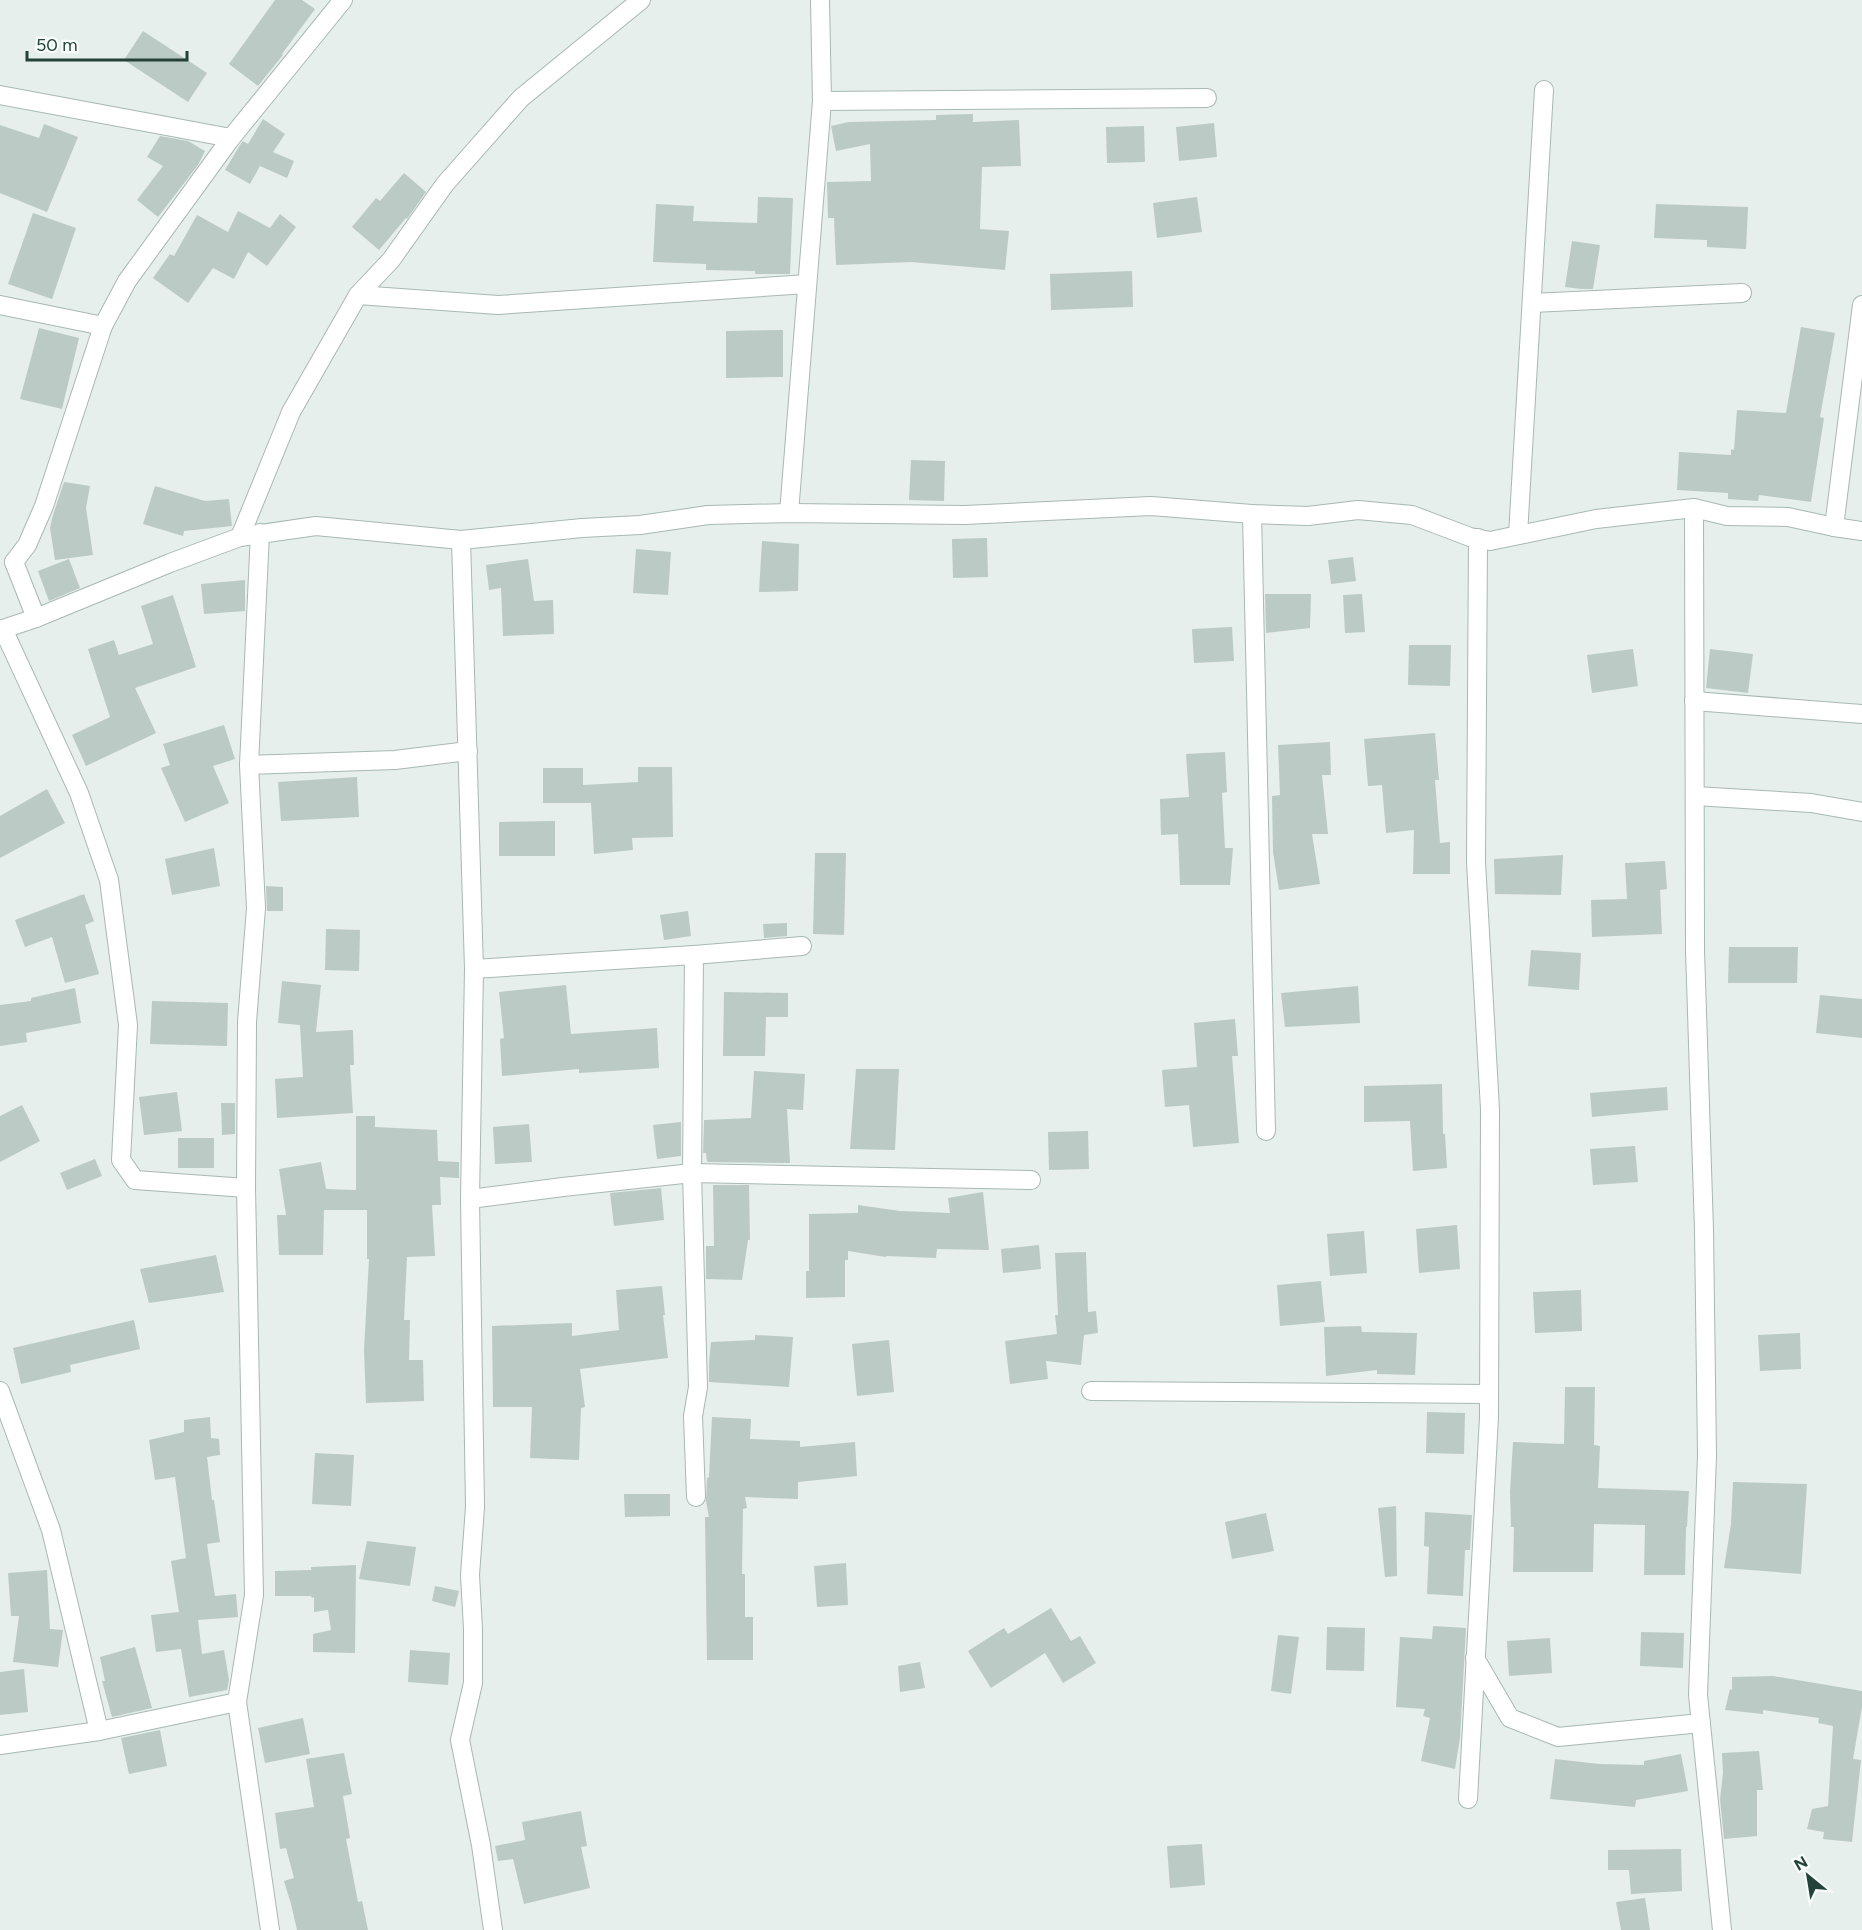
<svg xmlns="http://www.w3.org/2000/svg" width="1862" height="1930" font-family="Figtree,sans-serif">
<style>
.building{fill:#bbcac4}
.lines{fill:none;stroke-linecap:round;stroke-linejoin:round}
.street-casing{stroke:#a8b8b2;stroke-width:20}
.street{stroke:#fff;stroke-width:18}
</style>
<rect width="100%" height="100%" fill="#e6efeb"/>
<g class="building">
<path d="M 275,0 L 302,0 L 315,9 L 282,54 L 283,55 L 258,86 L 229,64 Z"/>
<path d="M 143,31 L 207,73 L 188,102 L 124,60 Z"/>
<path d="M 973,114 L 973,122 L 1019,120 L 1021,166 L 982,167 L 980,229 L 1009,231 L 1005,270 L 911,262 L 836,265 L 834,218 L 828,218 L 827,182 L 871,181 L 870,144 L 836,151 L 831,126 L 849,122 L 936,120 L 936,115 Z"/>
<path d="M 263,119 L 285,134 L 273,152 L 294,161 L 287,178 L 260,166 L 250,184 L 225,170 L 240,145 L 243,141 L 248,144 Z"/>
<path d="M 1214,123 L 1217,157 L 1179,161 L 1176,127 Z"/>
<path d="M 44,124 L 78,137 L 47,212 L 0,193 L 0,125 L 39,138 Z"/>
<path d="M 1144,126 L 1145,162 L 1107,163 L 1106,127 Z"/>
<path d="M 160,136 L 188,141 L 205,151 L 198,165 L 158,217 L 137,200 L 163,166 L 147,157 Z"/>
<path d="M 404,173 L 426,192 L 407,219 L 406,218 L 379,250 L 352,227 L 376,198 L 380,201 Z"/>
<path d="M 758,197 L 793,198 L 790,274 L 755,274 L 755,271 L 706,270 L 706,264 L 653,262 L 656,204 L 694,206 L 693,221 L 757,223 Z"/>
<path d="M 1197,197 L 1202,232 L 1157,238 L 1153,203 Z"/>
<path d="M 1656,204 L 1748,207 L 1746,249 L 1707,247 L 1707,240 L 1654,238 Z"/>
<path d="M 238,211 L 270,228 L 280,214 L 296,227 L 267,266 L 248,252 L 234,279 L 213,268 L 188,303 L 153,278 L 170,254 L 174,256 L 197,215 L 228,232 Z"/>
<path d="M 33,213 L 76,228 L 52,299 L 8,284 Z"/>
<path d="M 1572,241 L 1600,245 L 1593,289 L 1582,289 L 1565,287 Z"/>
<path d="M 1132,271 L 1133,307 L 1051,310 L 1050,274 Z"/>
<path d="M 1801,327 L 1835,333 L 1820,417 L 1824,418 L 1811,502 L 1759,495 L 1758,501 L 1728,499 L 1728,493 L 1677,490 L 1679,452 L 1731,455 L 1731,449 L 1734,450 L 1737,410 L 1786,413 Z"/>
<path d="M 39,328 L 79,338 L 62,409 L 20,399 Z"/>
<path d="M 783,330 L 783,377 L 726,378 L 726,331 Z"/>
<path d="M 911,460 L 945,461 L 944,501 L 909,500 Z"/>
<path d="M 64,482 L 90,486 L 86,508 L 93,555 L 55,560 L 50,528 L 53,515 Z"/>
<path d="M 155,486 L 205,501 L 229,499 L 232,526 L 184,531 L 183,536 L 143,524 Z"/>
<path d="M 987,538 L 988,577 L 953,578 L 952,539 Z"/>
<path d="M 762,541 L 799,544 L 798,591 L 759,592 Z"/>
<path d="M 636,549 L 671,552 L 668,595 L 633,593 Z"/>
<path d="M 1353,557 L 1356,581 L 1331,584 L 1328,560 Z"/>
<path d="M 69,559 L 80,588 L 49,601 L 38,571 Z"/>
<path d="M 528,559 L 534,601 L 553,600 L 554,634 L 503,636 L 501,588 L 489,590 L 486,565 Z"/>
<path d="M 245,580 L 245,611 L 204,614 L 201,584 Z"/>
<path d="M 1265,594 L 1311,594 L 1310,628 L 1266,633 Z"/>
<path d="M 1362,594 L 1365,632 L 1345,633 L 1343,595 Z"/>
<path d="M 173,595 L 196,667 L 135,688 L 156,733 L 86,766 L 72,735 L 110,717 L 88,649 L 114,640 L 119,655 L 153,644 L 141,606 Z"/>
<path d="M 1232,627 L 1234,661 L 1194,663 L 1192,629 Z"/>
<path d="M 1409,645 L 1451,645 L 1450,686 L 1408,685 Z"/>
<path d="M 1633,649 L 1638,686 L 1592,693 L 1587,655 Z"/>
<path d="M 1710,649 L 1753,654 L 1748,693 L 1706,688 Z"/>
<path d="M 224,725 L 235,759 L 213,766 L 229,803 L 185,822 L 161,768 L 170,765 L 163,744 Z"/>
<path d="M 1435,733 L 1439,780 L 1435,780 L 1440,843 L 1450,842 L 1450,874 L 1413,874 L 1414,830 L 1386,833 L 1382,785 L 1368,786 L 1364,739 Z"/>
<path d="M 1330,742 L 1331,775 L 1322,775 L 1328,834 L 1312,834 L 1320,884 L 1279,890 L 1273,852 L 1272,796 L 1280,795 L 1278,745 Z"/>
<path d="M 1225,752 L 1227,792 L 1222,793 L 1225,848 L 1233,848 L 1230,885 L 1180,885 L 1178,834 L 1161,835 L 1160,799 L 1189,797 L 1186,754 Z"/>
<path d="M 638,767 L 672,767 L 673,837 L 632,838 L 633,850 L 594,854 L 591,803 L 543,803 L 543,768 L 583,768 L 583,785 L 638,782 Z"/>
<path d="M 357,777 L 359,817 L 281,821 L 278,782 Z"/>
<path d="M 47,789 L 65,823 L 0,858 L 0,816 Z"/>
<path d="M 555,821 L 555,856 L 499,856 L 499,822 Z"/>
<path d="M 214,848 L 220,886 L 172,895 L 165,859 Z"/>
<path d="M 815,853 L 846,853 L 844,935 L 813,934 Z"/>
<path d="M 1563,855 L 1561,895 L 1495,894 L 1494,859 Z"/>
<path d="M 1665,861 L 1667,889 L 1660,890 L 1662,934 L 1592,937 L 1591,900 L 1627,899 L 1625,863 Z"/>
<path d="M 266,886 L 283,887 L 283,911 L 267,911 Z"/>
<path d="M 84,894 L 94,921 L 85,925 L 99,974 L 65,983 L 52,937 L 25,947 L 15,920 Z"/>
<path d="M 688,911 L 691,936 L 664,940 L 660,915 Z"/>
<path d="M 787,923 L 787,936 L 764,938 L 763,924 Z"/>
<path d="M 326,929 L 360,930 L 359,971 L 325,970 Z"/>
<path d="M 1729,947 L 1798,947 L 1797,983 L 1728,983 Z"/>
<path d="M 1531,950 L 1581,953 L 1579,990 L 1528,986 Z"/>
<path d="M 282,981 L 321,985 L 316,1032 L 353,1030 L 354,1065 L 350,1065 L 353,1113 L 277,1118 L 275,1079 L 303,1077 L 300,1025 L 278,1023 Z"/>
<path d="M 566,985 L 571,1034 L 657,1028 L 659,1068 L 579,1073 L 579,1069 L 502,1076 L 500,1039 L 504,1038 L 499,992 Z"/>
<path d="M 1358,986 L 1360,1023 L 1285,1027 L 1281,993 Z"/>
<path d="M 75,988 L 81,1023 L 26,1033 L 27,1042 L 0,1046 L 0,1005 L 31,1001 L 31,998 Z"/>
<path d="M 724,992 L 788,993 L 788,1017 L 766,1017 L 765,1056 L 723,1056 Z"/>
<path d="M 1820,995 L 1862,999 L 1862,1038 L 1816,1033 Z"/>
<path d="M 152,1001 L 228,1003 L 227,1046 L 150,1044 Z"/>
<path d="M 1235,1019 L 1238,1056 L 1232,1056 L 1239,1143 L 1193,1147 L 1189,1105 L 1165,1107 L 1162,1070 L 1197,1067 L 1194,1023 Z"/>
<path d="M 856,1069 L 899,1069 L 895,1150 L 850,1149 Z"/>
<path d="M 754,1071 L 805,1074 L 803,1110 L 787,1109 L 790,1163 L 707,1162 L 706,1153 L 703,1153 L 704,1120 L 751,1118 Z"/>
<path d="M 1442,1084 L 1443,1134 L 1445,1134 L 1447,1168 L 1413,1171 L 1410,1121 L 1364,1122 L 1364,1086 Z"/>
<path d="M 1667,1087 L 1668,1110 L 1592,1117 L 1590,1093 Z"/>
<path d="M 177,1092 L 182,1131 L 144,1135 L 139,1097 Z"/>
<path d="M 221,1103 L 235,1103 L 235,1134 L 222,1135 Z"/>
<path d="M 22,1105 L 40,1141 L 0,1162 L 0,1116 Z"/>
<path d="M 356,1116 L 375,1116 L 375,1127 L 437,1130 L 438,1161 L 459,1162 L 459,1178 L 440,1177 L 441,1205 L 432,1205 L 435,1256 L 407,1257 L 404,1320 L 410,1320 L 409,1360 L 423,1360 L 424,1401 L 366,1403 L 364,1350 L 369,1259 L 367,1259 L 367,1210 L 324,1210 L 323,1255 L 279,1255 L 277,1215 L 286,1215 L 279,1169 L 321,1162 L 326,1189 L 356,1190 Z"/>
<path d="M 681,1122 L 681,1156 L 657,1159 L 653,1125 Z"/>
<path d="M 529,1124 L 532,1162 L 495,1164 L 493,1127 Z"/>
<path d="M 1088,1131 L 1089,1169 L 1049,1170 L 1048,1132 Z"/>
<rect x="178" y="1138" width="36" height="30"/>
<path d="M 1635,1146 L 1638,1182 L 1593,1185 L 1590,1149 Z"/>
<path d="M 95,1159 L 102,1176 L 67,1190 L 60,1173 Z"/>
<path d="M 713,1185 L 749,1185 L 750,1240 L 748,1240 L 742,1280 L 706,1279 L 706,1246 L 714,1246 Z"/>
<path d="M 661,1188 L 664,1220 L 614,1226 L 610,1193 Z"/>
<path d="M 983,1192 L 989,1250 L 937,1249 L 936,1258 L 886,1256 L 886,1257 L 848,1251 L 848,1260 L 845,1260 L 845,1297 L 806,1298 L 806,1271 L 809,1271 L 809,1214 L 858,1213 L 858,1205 L 900,1211 L 950,1213 L 948,1198 Z"/>
<path d="M 1457,1225 L 1460,1269 L 1419,1273 L 1416,1229 Z"/>
<path d="M 1364,1231 L 1367,1273 L 1330,1276 L 1327,1234 Z"/>
<path d="M 1039,1245 L 1041,1269 L 1003,1273 L 1001,1249 Z"/>
<path d="M 1086,1252 L 1088,1312 L 1096,1311 L 1098,1333 L 1084,1335 L 1081,1365 L 1046,1361 L 1048,1379 L 1010,1384 L 1005,1341 L 1057,1334 L 1055,1315 L 1058,1315 L 1055,1253 Z"/>
<path d="M 216,1255 L 224,1292 L 149,1303 L 140,1269 Z"/>
<path d="M 1321,1281 L 1325,1322 L 1280,1326 L 1277,1285 Z"/>
<path d="M 662,1286 L 665,1315 L 663,1315 L 668,1358 L 580,1369 L 585,1407 L 581,1408 L 579,1460 L 530,1458 L 532,1407 L 493,1407 L 492,1326 L 572,1323 L 572,1336 L 619,1330 L 616,1290 Z"/>
<path d="M 1581,1290 L 1582,1331 L 1535,1333 L 1533,1292 Z"/>
<path d="M 134,1320 L 140,1349 L 70,1365 L 71,1372 L 21,1384 L 13,1348 Z"/>
<path d="M 1361,1326 L 1362,1332 L 1417,1333 L 1415,1375 L 1377,1374 L 1377,1370 L 1326,1376 L 1324,1327 Z"/>
<path d="M 1800,1333 L 1801,1369 L 1760,1371 L 1758,1335 Z"/>
<path d="M 755,1335 L 793,1337 L 789,1387 L 709,1382 L 709,1363 L 711,1342 L 755,1340 Z"/>
<path d="M 889,1340 L 894,1392 L 857,1396 L 852,1344 Z"/>
<path d="M 1565,1387 L 1595,1387 L 1594,1445 L 1600,1446 L 1598,1488 L 1689,1491 L 1687,1527 L 1686,1527 L 1685,1575 L 1644,1575 L 1645,1525 L 1594,1524 L 1593,1572 L 1513,1572 L 1514,1527 L 1511,1527 L 1510,1492 L 1513,1442 L 1564,1444 Z"/>
<path d="M 1427,1412 L 1465,1413 L 1464,1454 L 1426,1453 Z"/>
<path d="M 210,1417 L 211,1438 L 219,1439 L 220,1455 L 207,1457 L 212,1500 L 214,1500 L 220,1542 L 207,1544 L 215,1596 L 236,1594 L 238,1617 L 198,1620 L 202,1654 L 224,1650 L 229,1680 L 227,1690 L 189,1697 L 181,1649 L 156,1652 L 151,1615 L 179,1612 L 171,1561 L 186,1558 L 175,1477 L 155,1480 L 149,1440 L 184,1432 L 184,1420 Z"/>
<path d="M 712,1417 L 751,1419 L 750,1439 L 800,1441 L 800,1447 L 855,1442 L 857,1476 L 798,1482 L 798,1499 L 745,1497 L 747,1508 L 743,1509 L 742,1574 L 745,1574 L 745,1617 L 753,1617 L 753,1660 L 707,1660 L 705,1517 L 709,1517 L 706,1501 L 707,1478 L 709,1477 Z"/>
<path d="M 315,1453 L 354,1455 L 351,1506 L 312,1504 Z"/>
<path d="M 1733,1482 L 1807,1484 L 1801,1574 L 1724,1568 L 1731,1524 Z"/>
<path d="M 624,1494 L 670,1494 L 670,1516 L 625,1517 Z"/>
<path d="M 1396,1506 L 1397,1576 L 1385,1577 L 1378,1508 Z"/>
<path d="M 1425,1512 L 1472,1515 L 1470,1550 L 1465,1550 L 1463,1596 L 1427,1594 L 1429,1547 L 1424,1546 Z"/>
<path d="M 1266,1513 L 1274,1551 L 1232,1559 L 1225,1522 Z"/>
<path d="M 367,1541 L 416,1547 L 410,1586 L 359,1579 Z"/>
<path d="M 846,1563 L 848,1605 L 817,1607 L 814,1566 Z"/>
<path d="M 356,1565 L 355,1653 L 313,1652 L 313,1634 L 331,1630 L 328,1610 L 314,1612 L 314,1597 L 312,1598 L 311,1596 L 275,1596 L 275,1571 L 311,1570 L 311,1567 Z"/>
<path d="M 47,1570 L 50,1629 L 63,1630 L 58,1667 L 13,1662 L 19,1616 L 11,1616 L 8,1573 Z"/>
<path d="M 435,1586 L 459,1591 L 455,1607 L 432,1601 Z"/>
<path d="M 1051,1608 L 1071,1641 L 1080,1636 L 1096,1663 L 1063,1683 L 1045,1653 L 991,1688 L 968,1651 L 1004,1628 L 1008,1634 Z"/>
<path d="M 1433,1626 L 1466,1628 L 1460,1738 L 1455,1769 L 1421,1761 L 1430,1718 L 1423,1716 L 1425,1709 L 1396,1707 L 1400,1637 L 1432,1639 Z"/>
<path d="M 1327,1627 L 1365,1628 L 1364,1671 L 1326,1670 Z"/>
<path d="M 1641,1632 L 1684,1633 L 1683,1668 L 1640,1666 Z"/>
<path d="M 1278,1635 L 1299,1637 L 1291,1694 L 1271,1691 Z"/>
<path d="M 1550,1638 L 1552,1673 L 1509,1676 L 1507,1641 Z"/>
<path d="M 135,1647 L 152,1708 L 112,1717 L 102,1681 L 105,1681 L 100,1657 Z"/>
<path d="M 410,1650 L 450,1653 L 448,1685 L 408,1682 Z"/>
<path d="M 920,1662 L 925,1688 L 900,1692 L 898,1666 Z"/>
<path d="M 24,1669 L 28,1712 L 0,1715 L 0,1672 Z"/>
<path d="M 1773,1676 L 1862,1691 L 1862,1707 L 1853,1759 L 1861,1760 L 1852,1842 L 1823,1839 L 1824,1832 L 1807,1829 L 1812,1809 L 1828,1806 L 1833,1726 L 1818,1723 L 1819,1718 L 1763,1710 L 1763,1714 L 1725,1710 L 1730,1689 L 1732,1690 L 1732,1677 Z"/>
<path d="M 303,1718 L 310,1754 L 265,1763 L 258,1728 Z"/>
<path d="M 160,1730 L 167,1766 L 129,1774 L 121,1738 Z"/>
<path d="M 1759,1751 L 1763,1790 L 1757,1790 L 1757,1836 L 1724,1839 L 1720,1799 L 1723,1773 L 1722,1753 Z"/>
<path d="M 344,1753 L 352,1794 L 343,1796 L 350,1838 L 346,1839 L 358,1902 L 362,1901 L 368,1930 L 297,1930 L 291,1904 L 284,1881 L 294,1878 L 286,1848 L 280,1849 L 275,1813 L 314,1807 L 306,1759 Z"/>
<path d="M 1681,1754 L 1688,1791 L 1636,1800 L 1635,1807 L 1550,1799 L 1555,1759 L 1599,1764 L 1644,1765 L 1644,1761 Z"/>
<path d="M 581,1811 L 587,1846 L 581,1847 L 590,1888 L 524,1904 L 513,1859 L 498,1861 L 495,1846 L 525,1840 L 522,1822 Z"/>
<path d="M 1202,1844 L 1205,1885 L 1170,1888 L 1167,1846 Z"/>
<path d="M 1681,1849 L 1682,1891 L 1631,1894 L 1629,1870 L 1608,1870 L 1608,1850 Z"/>
<path d="M 1645,1898 L 1650,1930 L 1621,1930 L 1616,1902 Z"/>
</g>
<g class="lines">
<g class="street-casing">
<g id="street">
<path d="M 0,95 L 231,138"/>
<path d="M 822,101 L 1207,98"/>
<path d="M 358,295 L 498,305 L 807,284"/>
<path d="M 1532,303 L 1742,293"/>
<path d="M 0,305 L 103,326"/>
<path d="M 1694,508 L 1695,950 L 1704,1230 L 1707,1456 L 1698,1695 L 1722,1930"/>
<path d="M 789,513 L 822,101 L 820,0"/>
<path d="M 1252,514 L 1266,1131"/>
<path d="M 1834,527 L 1862,305"/>
<path d="M 260,533 L 249,765 L 256,908 L 247,1022 L 246,1188 L 254,1595 L 237,1702 L 270,1930"/>
<path d="M 1518,535 L 1544,90"/>
<path d="M 240,537 L 291,412 L 358,295 L 391,260 L 445,184 L 521,98 L 641,0"/>
<path d="M 461,540 L 474,969 L 470,1199 L 475,1507 L 470,1575 L 473,1629 L 473,1683 L 460,1740 L 481,1845 L 493,1930"/>
<path d="M 14,562 L 27,545 L 44,506 L 103,326 L 127,281 L 231,138 L 343,0"/>
<path d="M 14,562 L 36,618"/>
<path d="M 3,629 L 79,793 L 109,880 L 128,1025 L 121,1160 L 135,1180 L 246,1188"/>
<path d="M 0,630 L 36,618 L 170,563 L 240,537 L 316,526 L 461,540 L 582,528 L 640,525 L 708,515 L 789,513 L 965,515 L 1151,506 L 1252,514 L 1308,516 L 1358,510 L 1412,515 L 1470,537 L 1490,541 L 1596,519 L 1694,508 L 1727,516 L 1788,517 L 1834,527 L 1862,531"/>
<path d="M 1694,701 L 1862,714"/>
<path d="M 249,765 L 395,760 L 468,751"/>
<path d="M 1695,796 L 1811,803 L 1862,812"/>
<path d="M 694,955 L 692,1173 L 698,1387 L 693,1416 L 696,1497"/>
<path d="M 474,969 L 694,955 L 802,946"/>
<path d="M 470,1199 L 563,1187 L 692,1173 L 1031,1180"/>
<path d="M 0,1391 L 51,1530 L 99,1731"/>
<path d="M 1091,1391 L 1488,1394"/>
<path d="M 1475,1658 L 1510,1718 L 1558,1737 L 1701,1723"/>
<path d="M 0,1745 L 99,1731 L 237,1702"/>
<path d="M 1468,1799 L 1489,1417 L 1490,1109 L 1476,862 L 1478,538"/>
</g>
</g>
<use href="#street" class="street"/>
</g>
<g transform="translate(1808 1876) rotate(330)" stroke="#f7fbf9" stroke-width="4.5" paint-order="stroke">
<path d="M0-4.5L10 22L0 15L-10 22Z" fill="#24423a"/>
<text y="-9" font-size="16" font-weight="bold" text-anchor="middle" fill="#24423a">N</text>
</g>
<path d="M27 51v9h160v-9" fill="none" stroke="#24423a" stroke-width="3"/>
<text x="36" y="51" font-size="18" fill="#24423a" stroke="#f7fbf9" stroke-width="4.5" paint-order="stroke">50 m</text>
</svg>
